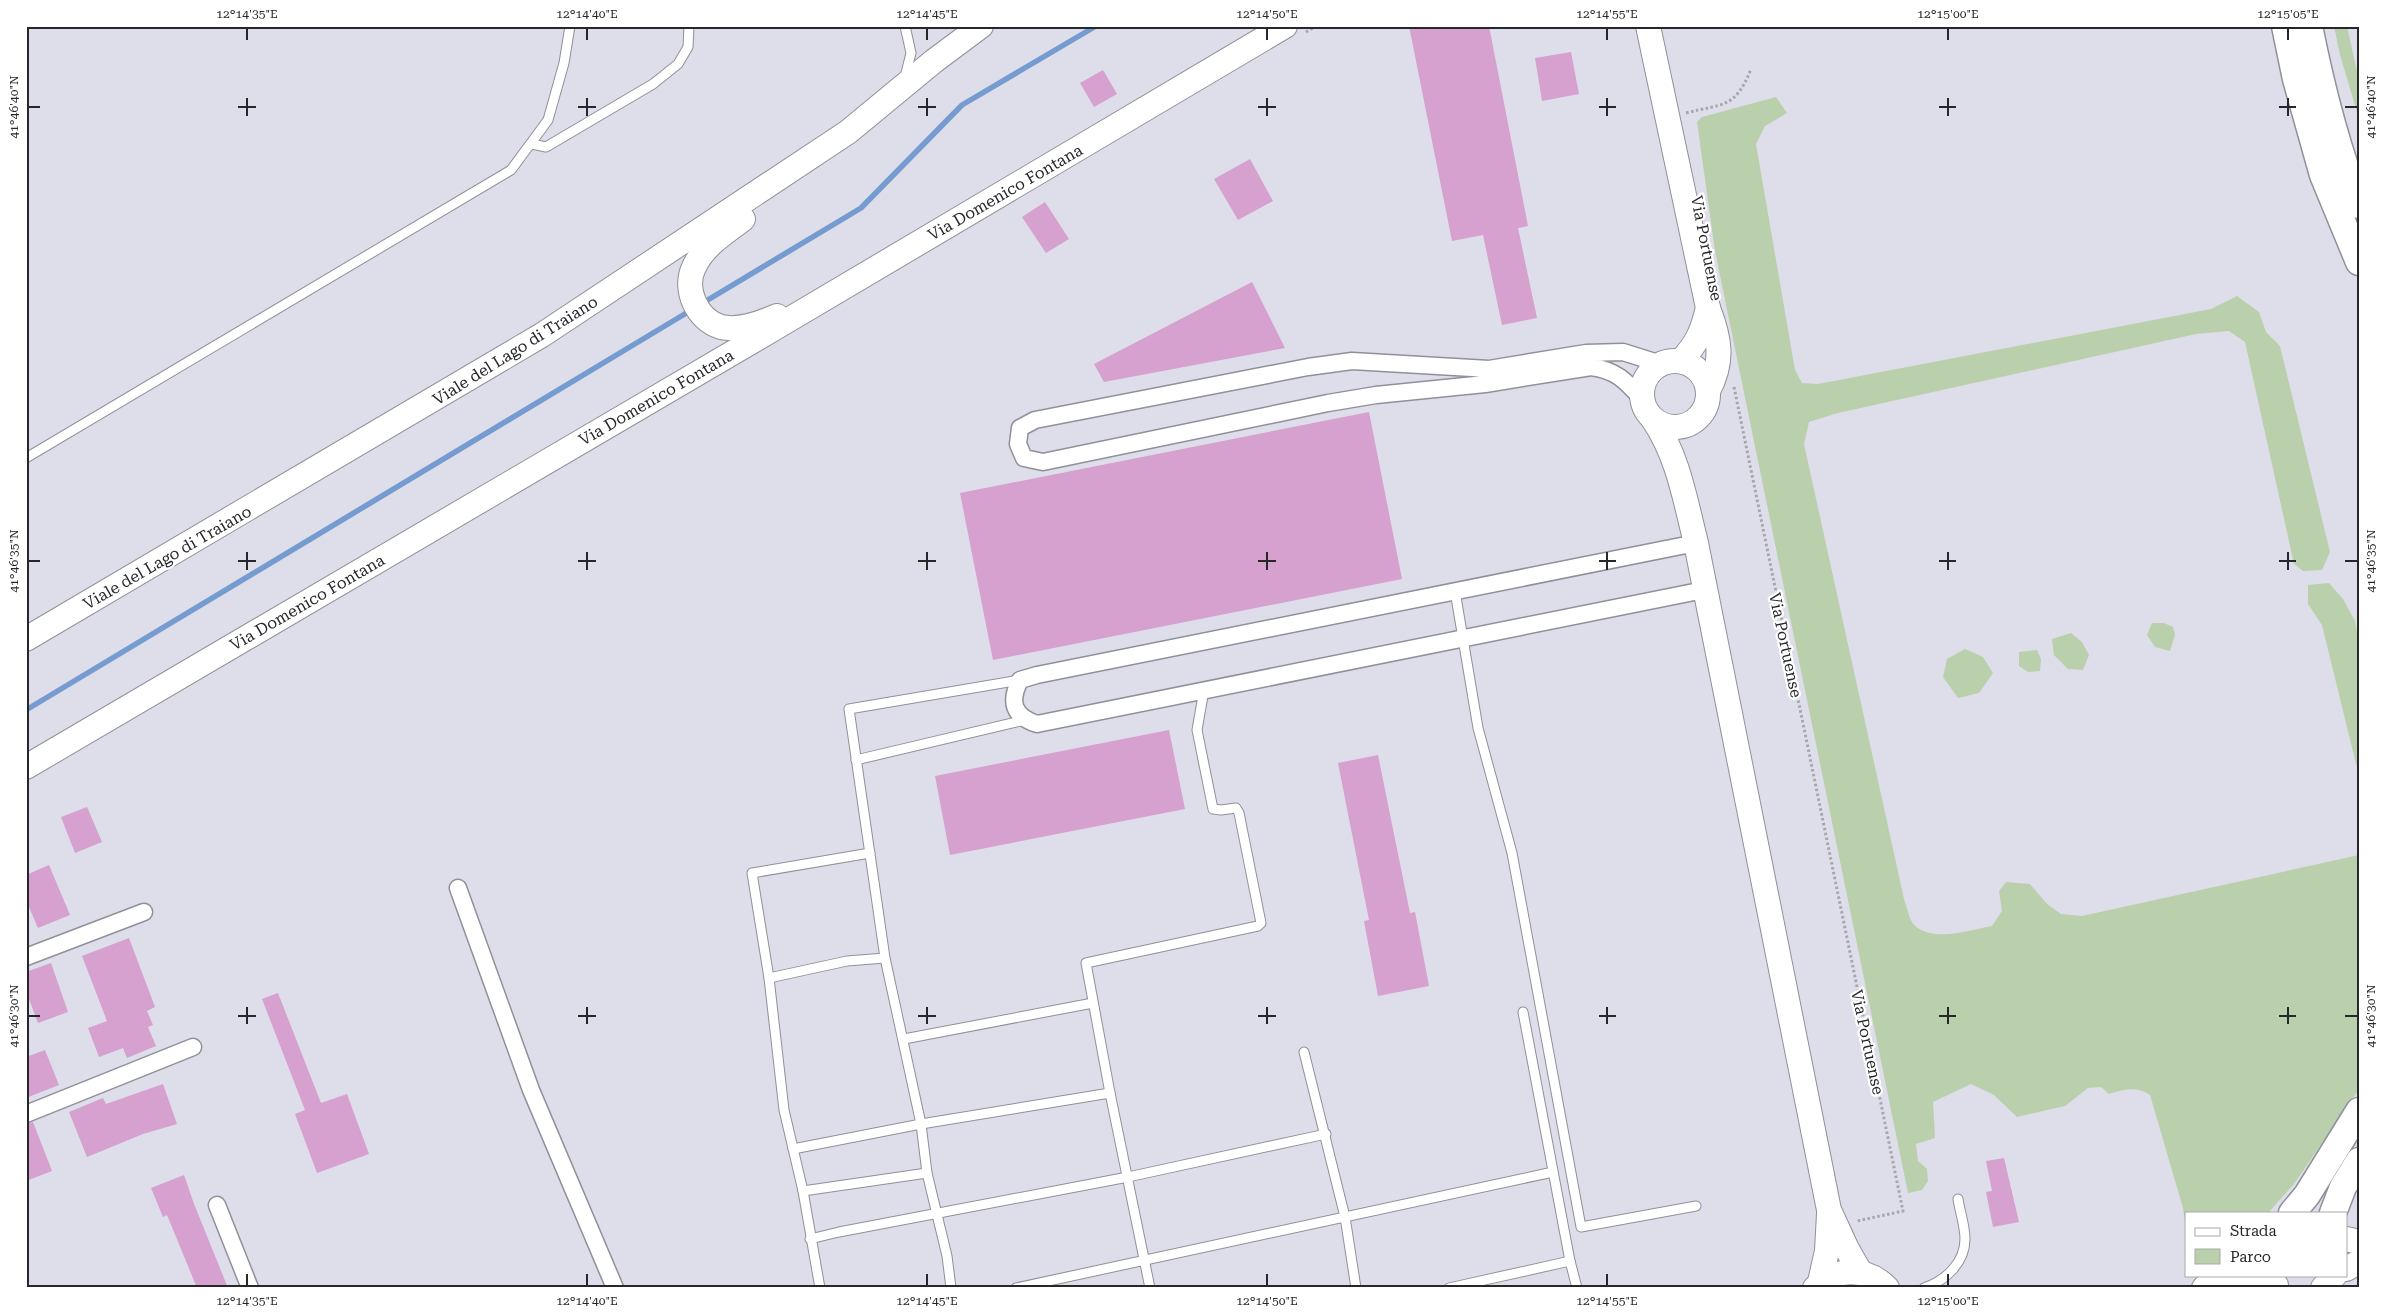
<svg xmlns="http://www.w3.org/2000/svg" width="2385" height="1314" font-family="'Roboto Serif',serif">
<style>
.green{fill:#bad0ac}
.lines{fill:none;stroke-linecap:round;stroke-linejoin:round}
.stream{stroke:#769bd0;stroke-width:5.5}
.building{fill:#d6a0cf}
.lane-casing{stroke:#8f909a;stroke-width:11}
.street-casing{stroke:#8f909a;stroke-width:19}
.secondary-casing{stroke:#8f909a;stroke-width:26}
.primary-casing{stroke:#8f909a;stroke-width:29}
.path{stroke:#a5a6ae;stroke-width:3;stroke-dasharray:2.5 2.5;stroke-linecap:butt}
.lane{stroke:#fff;stroke-width:9}
.street{stroke:#fff;stroke-width:16}
.secondary{stroke:#fff;stroke-width:24}
.primary{stroke:#fff;stroke-width:26}
.ticks{fill:none;stroke:#26272b;stroke-width:2}
.labels{text-anchor:middle;stroke-width:4.5;stroke-linejoin:round;paint-order:stroke}
.street-label{font-size:16px;fill:#26272b;stroke:#fff}
.neatline{fill:none;stroke:#26272b;stroke-width:2}
.ticks-label{font-size:12px;text-anchor:middle;fill:#26272b}
</style>
<rect width="100%" height="100%" fill="#dddee9"/>
<g class="green">
<path d="M 2334,26 L 2347,26 L 2359,81 L 2359,119 L 2340,55 Z"/>
<path d="M 1776,97 L 1787,113 L 1765,126 L 1756,144 L 1795,370 L 1802,383 L 1818,384 L 2211,309 L 2237,296 L 2259,312 L 2266,332 L 2280,346 L 2330,552 L 2322,570 L 2303,571 L 2294,564 L 2245,342 L 2229,331 L 2196,334 L 1838,413 L 1809,422 L 1804,444 L 1904,899 C 1907,906 1909,920 1914,925 C 1934,943 1969,930 1992,926 L 2002,911 L 1999,891 L 2006,882 L 2030,884 L 2047,904 L 2061,914 L 2082,916 L 2359,855 L 2359,1089 L 2294,1184 L 2268,1213 L 2186,1213 L 2186,1227 L 2183,1208 L 2150,1095 C 2137,1086 2123,1089 2109,1094 L 2101,1087 L 2088,1088 L 2065,1106 L 2017,1117 L 1994,1095 L 1971,1084 L 1933,1102 L 1935,1138 L 1916,1144 L 1918,1161 L 1927,1169 L 1928,1181 L 1922,1190 L 1908,1193 L 1715,251 L 1697,122 L 1702,117 Z"/>
<path d="M 2329,583 L 2343,599 L 2355,621 L 2359,644 L 2359,768 L 2356,764 L 2322,625 L 2308,604 L 2308,585 Z"/>
<path d="M 2152,623 L 2164,623 L 2173,627 L 2175,635 L 2170,651 L 2155,647 L 2147,635 Z"/>
<path d="M 2071,633 L 2082,642 L 2089,655 L 2083,670 L 2068,669 L 2054,655 L 2052,639 Z"/>
<path d="M 1965,649 L 1983,657 L 1993,673 L 1979,693 L 1958,698 L 1943,677 L 1947,659 Z"/>
<path d="M 2037,650 L 2041,659 L 2040,671 L 2028,672 L 2019,666 L 2019,652 Z"/>
</g>
<g class="lines">
<g class="stream">
<path d="M 701,304 L 861,208 L 962,105 L 1096,26"/>
<path d="M 26,710 L 693,309"/>
</g>
</g>
<g class="building">
<path d="M 1409,26 L 1489,26 L 1528,226 L 1518,228 L 1537,318 L 1502,325 L 1483,235 L 1452,241 Z"/>
<path d="M 1571,52 L 1579,94 L 1542,101 L 1535,58 Z"/>
<path d="M 1103,70 L 1117,94 L 1094,107 L 1080,83 Z"/>
<path d="M 1250,159 L 1273,201 L 1238,220 L 1214,179 Z"/>
<path d="M 1045,202 L 1069,239 L 1046,253 L 1022,217 Z"/>
<path d="M 1252,282 L 1285,348 L 1104,382 L 1094,364 Z"/>
<path d="M 1369,412 L 1402,579 L 993,660 L 960,493 Z"/>
<path d="M 1169,730 L 1185,809 L 950,855 L 935,776 Z"/>
<path d="M 1378,755 L 1410,913 L 1415,912 L 1429,986 L 1378,996 L 1364,921 L 1369,920 L 1338,763 Z"/>
<path d="M 87,807 L 102,842 L 75,853 L 61,817 Z"/>
<path d="M 49,865 L 70,915 L 38,928 L 26,900 L 26,875 Z"/>
<path d="M 129,938 L 155,1007 L 147,1011 L 153,1025 L 148,1027 L 156,1046 L 127,1058 L 123,1048 L 99,1057 L 88,1028 L 107,1021 L 82,956 Z"/>
<path d="M 51,963 L 68,1012 L 38,1023 L 26,991 L 26,972 Z"/>
<path d="M 278,993 L 321,1103 L 347,1094 L 369,1154 L 317,1173 L 295,1114 L 305,1110 L 262,999 Z"/>
<path d="M 45,1050 L 59,1085 L 26,1098 L 26,1057 Z"/>
<path d="M 163,1084 L 177,1124 L 143,1134 L 87,1157 L 69,1112 L 103,1098 L 106,1104 Z"/>
<path d="M 33,1122 L 52,1171 L 26,1181 L 26,1124 Z"/>
<path d="M 2004,1158 L 2019,1222 L 1993,1227 L 1986,1192 L 1992,1191 L 1986,1161 Z"/>
<path d="M 184,1175 L 194,1204 L 228,1288 L 197,1288 L 167,1215 L 163,1217 L 151,1188 Z"/>
</g>
<g class="lines">
<g class="lane-casing">
<g id="lane">
<path d="M 905,26 L 911,53 L 905,77"/>
<path d="M 532,144 L 546,147 L 653,84 L 678,64 L 688,47 L 689,26"/>
<path d="M 26,458 L 511,170 L 548,120 L 564,63 L 570,26"/>
<path d="M 1455,591 L 1478,728 L 1512,853 L 1581,1227 L 1696,1206"/>
<path d="M 856,760 L 1025,720"/>
<path d="M 769,978 L 847,961 L 885,958"/>
<path d="M 904,1039 L 1093,1003"/>
<path d="M 1304,1052 L 1345,1217 L 1356,1288"/>
<path d="M 793,1149 L 921,1124 L 1110,1093"/>
<path d="M 803,1191 L 927,1173"/>
<path d="M 810,1239 L 839,1232 L 1128,1177 L 1326,1134"/>
<path d="M 1570,1261 L 1577,1288"/>
<path d="M 820,1288 L 803,1191 L 784,1110 L 769,978 L 752,873 L 870,853"/>
<path d="M 951,1288 L 947,1256 L 927,1173 L 921,1124 L 885,958 L 849,709 L 1020,680"/>
<path d="M 1016,1288 L 1553,1172"/>
<path d="M 1150,1288 L 1110,1093 L 1086,963 L 1244,929 L 1258,926 L 1261,923 L 1239,813 L 1236,808 L 1221,810 L 1213,809 L 1197,730 L 1204,690"/>
<path d="M 1449,1288 L 1570,1261 L 1523,1012"/>
<path d="M 1924,1288 C 1945,1281 1965,1263 1965,1239 C 1965,1226 1960,1212 1958,1199"/>
</g>
</g>
<g class="street-casing">
<g id="street">
<path d="M 1642,399 C 1626,381 1616,370 1591,367 L 1485,384 L 1376,395 L 1328,403 L 1043,462 L 1024,458 L 1018,444 L 1020,428 L 1035,420 L 1308,367 L 1352,361 L 1489,369 L 1586,353 L 1623,352 L 1661,364"/>
<path d="M 1696,543 L 1037,675 L 1020,680 C 1009,702 1013,716 1037,724 L 1704,590"/>
<path d="M 458,888 L 531,1090 L 615,1288"/>
<path d="M 26,957 L 144,912"/>
<path d="M 26,1114 L 193,1047"/>
<path d="M 217,1205 L 250,1288"/>
</g>
</g>
<g class="secondary-casing">
<g id="secondary">
<path d="M 1648,26 L 1708,308 C 1720,339 1724,361 1708,391"/>
<path d="M 743,219 C 724,234 704,245 694,267 C 683,289 697,320 721,327 C 738,331 761,323 777,316"/>
<circle cx="1675" cy="394" r="33"/>
<path d="M 1681,361 C 1698,342 1702,332 1708,308"/>
<path d="M 1653,419 C 1678,456 1685,499 1696,543 L 1829,1210 L 1847,1249 L 1860,1272"/>
<path d="M 26,639 L 542,335 L 848,132 L 934,61 L 981,26"/>
<path d="M 26,767 C 446,520 867,276 1285,26"/>
<path d="M 2346,1239 L 2359,1242"/>
<path d="M 2346,1269 L 2359,1262"/>
<path d="M 1820,1282 L 1827,1251 L 1829,1214"/>
<path d="M 1815,1288 C 1835,1267 1867,1267 1887,1288"/>
<path d="M 2204,1288 L 2251,1283 L 2276,1285"/>
<path d="M 2323,1288 L 2335,1275"/>
</g>
</g>
<g class="primary-casing">
<g id="primary">
<path d="M 2285,26 L 2296,79 L 2323,175 L 2359,262"/>
<path d="M 2309,26 C 2321,86 2336,147 2359,205"/>
<path d="M 2292,1213 L 2307,1195 L 2359,1111"/>
<path d="M 2333,1213 L 2343,1187 L 2359,1161"/>
</g>
</g>
<g class="path">
<path d="M 1306,32 L 1316,26"/>
<path d="M 1686,113 C 1724,103 1735,109 1751,69"/>
<path d="M 1734,387 L 1903,1211 L 1857,1221"/>
</g>
<use href="#lane" class="lane"/>
<use href="#street" class="street"/>
<use href="#secondary" class="secondary"/>
<use href="#primary" class="primary"/>
</g>
<path class="ticks" d="M 247,28 L 247,40M 587,28 L 587,40M 927,28 L 927,40M 1267,28 L 1267,40M 1607,28 L 1607,40M 1948,28 L 1948,40M 2288,28 L 2288,40M 247,98 L 247,116M 587,98 L 587,116M 927,98 L 927,116M 1267,98 L 1267,116M 1607,98 L 1607,116M 1948,98 L 1948,116M 2288,98 L 2288,116M 28,107 L 40,107M 238,107 L 256,107M 578,107 L 596,107M 918,107 L 936,107M 1258,107 L 1276,107M 1599,107 L 1616,107M 1939,107 L 1956,107M 2279,107 L 2296,107M 2345,107 L 2358,107M 247,552 L 247,570M 587,552 L 587,570M 927,552 L 927,570M 1267,552 L 1267,570M 1607,552 L 1607,570M 1948,552 L 1948,570M 2288,552 L 2288,570M 28,561 L 40,561M 238,561 L 256,561M 578,561 L 596,561M 918,561 L 936,561M 1258,561 L 1276,561M 1599,561 L 1616,561M 1939,561 L 1956,561M 2279,561 L 2296,561M 2345,561 L 2358,561M 247,1007 L 247,1024M 587,1007 L 587,1024M 927,1007 L 927,1024M 1267,1007 L 1267,1024M 1607,1007 L 1607,1024M 1948,1007 L 1948,1024M 2288,1007 L 2288,1024M 28,1016 L 40,1016M 238,1016 L 256,1016M 578,1016 L 596,1016M 918,1016 L 936,1016M 1258,1016 L 1276,1016M 1599,1016 L 1616,1016M 1939,1016 L 1956,1016M 2279,1016 L 2296,1016M 2345,1016 L 2358,1016M 247,1274 L 247,1286M 587,1274 L 587,1286M 927,1274 L 927,1286M 1267,1274 L 1267,1286M 1607,1274 L 1607,1286M 1948,1274 L 1948,1286"/>
<g class="labels">
<g class="street-label">
<text transform="translate(1005 192) rotate(-30)" y="6">Via Domenico Fontana</text>
<text transform="translate(1707 248) rotate(79)" y="6">Via Portuense</text>
<text transform="translate(515 350) rotate(-32)" y="6">Viale del Lago di Traiano</text>
<text transform="translate(656 397) rotate(-30)" y="6">Via Domenico Fontana</text>
<text transform="translate(167 557) rotate(-30)" y="6">Viale del Lago di Traiano</text>
<text transform="translate(307 602) rotate(-30)" y="6">Via Domenico Fontana</text>
<text transform="translate(1786 645) rotate(78)" y="6">Via Portuense</text>
<text transform="translate(1868 1042) rotate(78)" y="6">Via Portuense</text>
</g>
</g>
<rect width="2385" height="1314" fill="none" stroke="#ffffff" stroke-width="55"/>
<rect x="2185" y="1212" width="162" height="65" fill="#ffffff" stroke="#a8a9aa"/>
<rect x="2195" y="1228" width="25" height="8" fill="#ffffff" stroke="#a8a9aa"/>
<text x="2230" y="1236" font-size="15" fill="#26272b">Strada</text>
<rect x="2195" y="1249" width="25" height="15" fill="#bad0ac" stroke="#a8a9aa"/>
<text x="2230" y="1262" font-size="15" fill="#26272b">Parco</text>
<rect x="28" y="28" width="2330" height="1258" class="neatline"/>
<g class="ticks-label">
<text x="247" y="18">12°14'35"E</text>
<text x="587" y="18">12°14'40"E</text>
<text x="927" y="18">12°14'45"E</text>
<text x="1267" y="18">12°14'50"E</text>
<text x="1607" y="18">12°14'55"E</text>
<text x="1948" y="18">12°15'00"E</text>
<text x="2288" y="18">12°15'05"E</text>
<text transform="translate(14 107) rotate(-90)" y="4">41°46'40"N</text>
<text transform="translate(2371 107) rotate(-90)" y="4">41°46'40"N</text>
<text transform="translate(14 561) rotate(-90)" y="4">41°46'35"N</text>
<text transform="translate(2371 561) rotate(-90)" y="4">41°46'35"N</text>
<text transform="translate(14 1016) rotate(-90)" y="4">41°46'30"N</text>
<text transform="translate(2371 1016) rotate(-90)" y="4">41°46'30"N</text>
<text x="247" y="1305">12°14'35"E</text>
<text x="587" y="1305">12°14'40"E</text>
<text x="927" y="1305">12°14'45"E</text>
<text x="1267" y="1305">12°14'50"E</text>
<text x="1607" y="1305">12°14'55"E</text>
<text x="1948" y="1305">12°15'00"E</text>
</g>
</svg>
